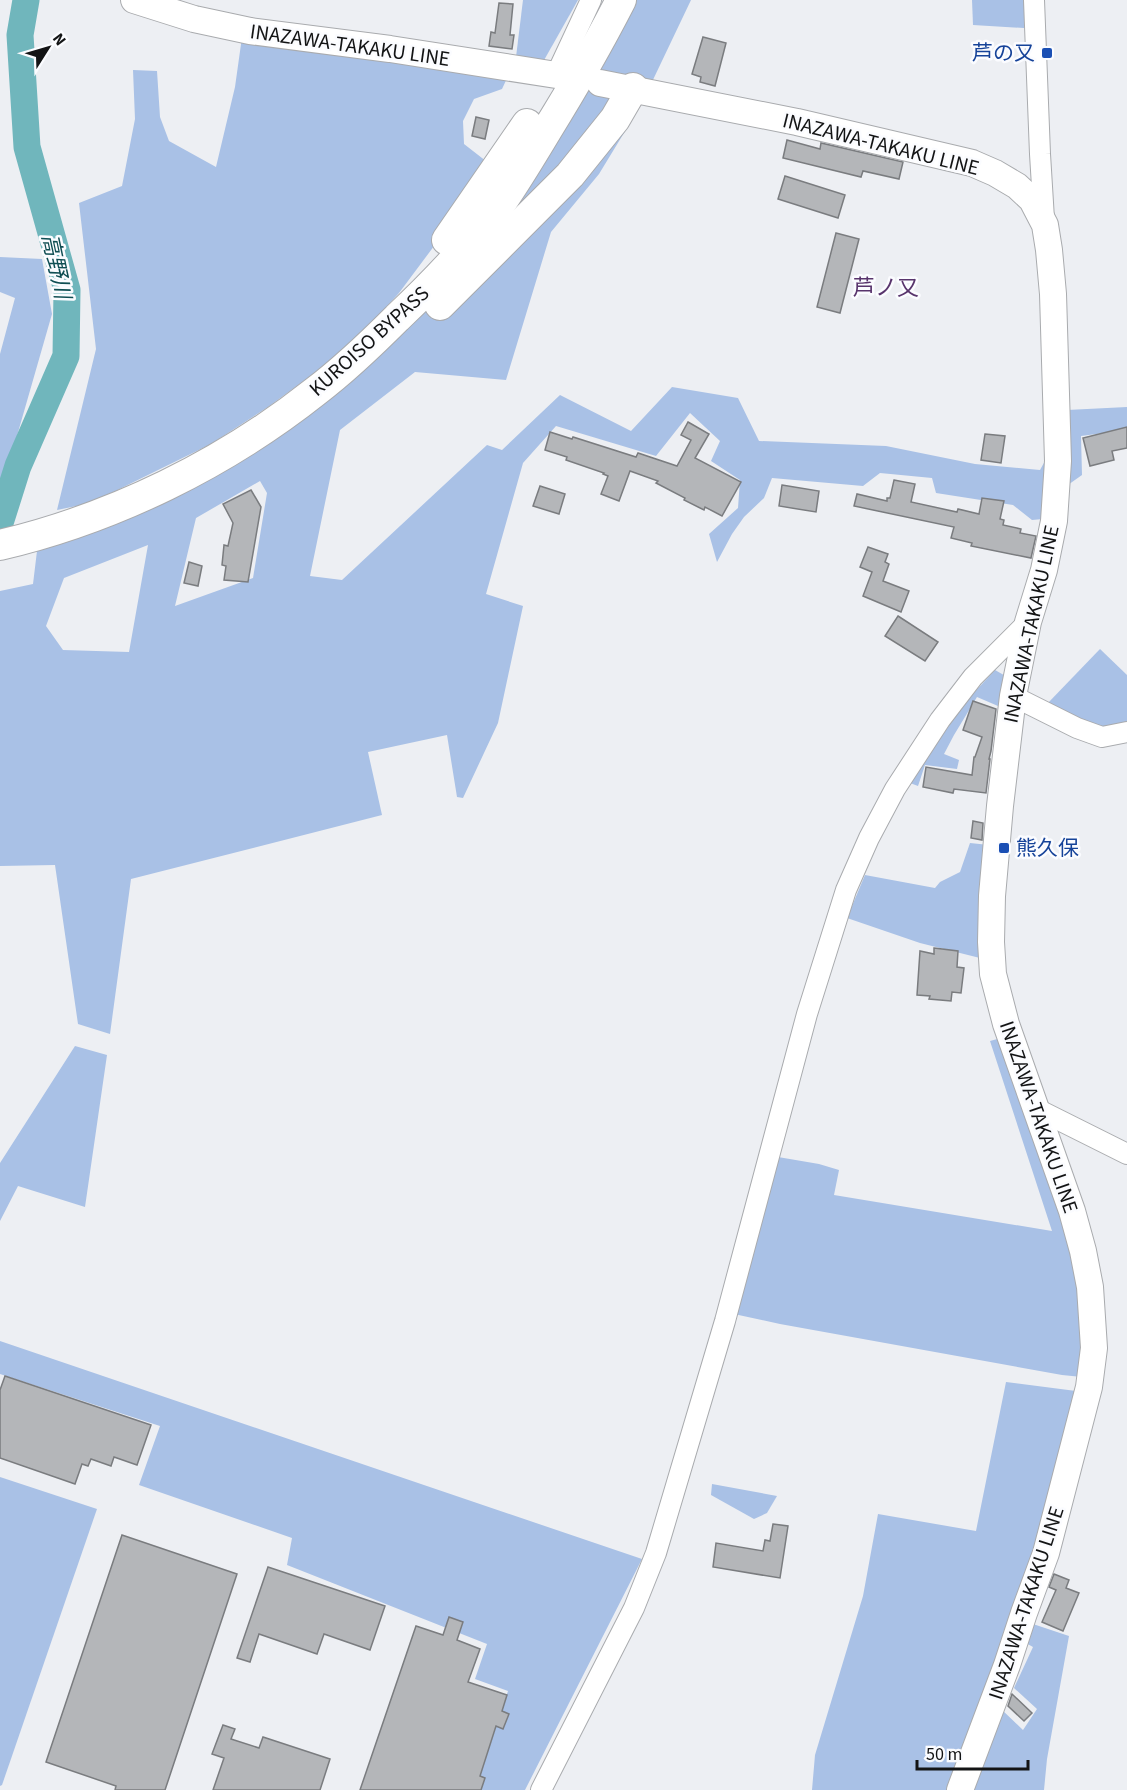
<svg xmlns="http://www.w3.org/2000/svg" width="1127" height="1790" font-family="'Source Sans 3','Noto Sans JP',sans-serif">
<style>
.green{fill:#a9c1e6;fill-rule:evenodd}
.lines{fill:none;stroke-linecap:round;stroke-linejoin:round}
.river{stroke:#70b6bc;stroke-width:27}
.building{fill:#b4b6b9;stroke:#7a7c7f;stroke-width:1.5}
.minor-casing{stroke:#a9abae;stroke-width:22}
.major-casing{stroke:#a9abae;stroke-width:28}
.highway-casing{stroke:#a9abae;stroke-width:32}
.minor{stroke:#fff;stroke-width:20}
.major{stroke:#fff;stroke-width:26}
.highway{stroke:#fff;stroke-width:30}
.transit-dot{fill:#1a4fb4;stroke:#fbfcff;stroke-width:2}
.labels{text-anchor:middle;stroke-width:5;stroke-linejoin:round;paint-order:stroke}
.street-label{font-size:21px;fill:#131415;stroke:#fbfcff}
.transit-label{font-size:21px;fill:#164399;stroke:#fbfcff;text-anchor:end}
.water-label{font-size:22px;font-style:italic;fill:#0f4e53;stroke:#fbfcff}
.neighbourhood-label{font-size:22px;fill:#58346c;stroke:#fbfcff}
</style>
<rect width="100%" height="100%" fill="#edeff3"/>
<g class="green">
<path d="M 523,0 L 578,0 L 543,62 L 516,57 Z"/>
<path d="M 632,0 L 691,0 L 641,105 L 599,174 L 551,232 L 506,380 L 415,372 L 340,430 L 310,576 L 342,580 L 487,445 L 502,450 L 560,395 L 631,431 L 672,387 L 738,398 L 759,441 L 886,446 L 975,464 L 1040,470 L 1067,421 L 1067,410 L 1127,407 L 1127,430 L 1081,436 L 1082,475 L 1048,499 L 1043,519 L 1032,520 L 1013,505 L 936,493 L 932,478 L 880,473 L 863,486 L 772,478 L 764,498 L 744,517 L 732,534 L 717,562 L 709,534 L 738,508 L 740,480 L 711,461 L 720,441 L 690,413 L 656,456 L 556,426 L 523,463 L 486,594 L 523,606 L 498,723 L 463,798 L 457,797 L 447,735 L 368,752 L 382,815 L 131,879 L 110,1034 L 78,1024 L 55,865 L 0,866 L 0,591 L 33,584 L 37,551 L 124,520 L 210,478 L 336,392 ZM 260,481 L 267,493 L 253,578 L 175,606 L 196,518 ZM 148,545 L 129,652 L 63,650 L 46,626 L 64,578 Z"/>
<path d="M 972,0 L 1024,0 L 1024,28 L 973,25 Z"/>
<path d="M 242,37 L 509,74 L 502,89 L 474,99 L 463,121 L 464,144 L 491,165 L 449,226 L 399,293 L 350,347 L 268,407 L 211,444 L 91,503 L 57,510 L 96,349 L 79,203 L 122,186 L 135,119 L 133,70 L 157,71 L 160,117 L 169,141 L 216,167 L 235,87 Z"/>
<path d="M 0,257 L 42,259 L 52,314 L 0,495 L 0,354 L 15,298 L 0,292 Z"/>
<path d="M 1100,649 L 1127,675 L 1127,721 L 1115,730 L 1092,729 L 1047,704 Z"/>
<path d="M 995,670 L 1009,678 L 1005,709 L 977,697 L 954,735 L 944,754 L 959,760 L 957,769 L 925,765 L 918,786 L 910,783 L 919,767 L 969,698 Z"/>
<path d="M 970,843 L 989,845 L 984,959 L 920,943 L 847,918 L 865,875 L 935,888 L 940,882 L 960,872 Z"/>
<path d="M 1001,1038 L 1045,1162 L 1084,1289 L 1082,1377 L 1062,1375 L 780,1324 L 734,1314 L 778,1157 L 819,1164 L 839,1170 L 834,1195 L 1052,1231 L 990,1041 Z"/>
<path d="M 75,1046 L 107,1055 L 85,1207 L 18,1186 L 0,1221 L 0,1163 Z"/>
<path d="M 0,1341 L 642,1559 L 525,1790 L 475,1790 L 508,1691 L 475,1679 L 487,1644 L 287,1565 L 292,1538 L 139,1485 L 160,1426 L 0,1374 Z"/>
<path d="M 1006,1382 L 1076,1391 L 1042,1539 L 954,1790 L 812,1790 L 815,1755 L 863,1596 L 878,1514 L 976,1531 Z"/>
<path d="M 0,1477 L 97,1509 L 2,1785 L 0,1786 Z"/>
<path d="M 712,1484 L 777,1496 L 767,1513 L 754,1519 L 711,1495 Z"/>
<path d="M 1030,1623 L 1069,1636 L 1047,1759 L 1044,1790 L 968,1790 L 1000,1708 L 1023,1730 L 1037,1709 L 1014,1688 L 1033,1647 L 1024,1642 Z"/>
</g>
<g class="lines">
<path class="river" d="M 0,523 L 18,466 L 66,356 L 67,290 L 27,147 L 20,35 L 26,0"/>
</g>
<g class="building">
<path d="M 499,3 L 513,4 L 510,35 L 514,35 L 512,49 L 489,46 L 491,32 L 495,33 Z"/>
<path d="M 703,37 L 726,43 L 715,86 L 700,82 L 701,77 L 692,74 Z"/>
<path d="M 476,117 L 489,120 L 485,139 L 472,136 Z"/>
<path d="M 787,140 L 820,149 L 821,143 L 903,162 L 899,179 L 863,171 L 861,177 L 783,158 Z"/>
<path d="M 785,176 L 845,195 L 838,218 L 778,199 Z"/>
<path d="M 836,233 L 859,239 L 840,313 L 817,307 Z"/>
<path d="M 688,422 L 709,434 L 695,458 L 741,482 L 722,516 L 705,507 L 704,510 L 684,500 L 685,498 L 656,483 L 658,481 L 630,471 L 619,501 L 601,494 L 608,476 L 603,474 L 604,473 L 566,460 L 567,457 L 545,450 L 550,432 L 572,439 L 573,437 L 636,457 L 638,453 L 677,466 L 691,440 L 681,435 Z"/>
<path d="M 1127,427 L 1127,448 L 1112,451 L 1114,460 L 1090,466 L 1083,438 Z"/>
<path d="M 985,434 L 1005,436 L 1001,463 L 981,460 Z"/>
<path d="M 894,480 L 915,484 L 911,502 L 957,512 L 958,509 L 979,514 L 982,498 L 1004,501 L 1000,519 L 1004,520 L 1003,525 L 1021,529 L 1020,533 L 1036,536 L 1031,558 L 971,546 L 972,543 L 951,538 L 954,527 L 854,506 L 857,494 L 887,501 L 887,498 L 890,498 Z"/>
<path d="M 782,485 L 819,491 L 816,512 L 779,506 Z"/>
<path d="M 540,486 L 565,494 L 559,514 L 533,506 Z"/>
<path d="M 251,490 L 261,507 L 248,582 L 224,580 L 226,566 L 222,565 L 224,545 L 228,546 L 233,523 L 223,504 Z"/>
<path d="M 868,547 L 888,554 L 885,562 L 889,564 L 883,581 L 909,591 L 901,612 L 863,596 L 872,572 L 860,567 Z"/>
<path d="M 189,562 L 202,566 L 198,586 L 184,583 Z"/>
<path d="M 898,616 L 938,642 L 925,661 L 885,636 Z"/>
<path d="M 973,701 L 996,709 L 991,751 L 989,759 L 990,759 L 986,793 L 954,789 L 953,793 L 923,787 L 926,767 L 972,775 L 974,757 L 975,757 L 982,737 L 963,730 Z"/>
<path d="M 973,821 L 983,823 L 982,840 L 971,838 Z"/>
<path d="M 934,948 L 958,951 L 957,967 L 964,968 L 961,993 L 952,992 L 951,1001 L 929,999 L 930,996 L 917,995 L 920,951 L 934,954 Z"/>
<path d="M 5,1376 L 151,1425 L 137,1465 L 114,1457 L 111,1466 L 91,1459 L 88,1466 L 82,1464 L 75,1484 L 0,1458 L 0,1390 Z"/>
<path d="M 773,1524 L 788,1526 L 780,1578 L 713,1567 L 716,1543 L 763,1551 L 765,1540 L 770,1541 Z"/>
<path d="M 122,1535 L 237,1574 L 165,1790 L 115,1790 L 116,1786 L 46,1762 Z"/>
<path d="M 268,1567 L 385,1606 L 370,1650 L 324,1634 L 317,1654 L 259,1634 L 250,1662 L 237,1658 Z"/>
<path d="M 1054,1574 L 1069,1580 L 1066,1588 L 1079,1593 L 1063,1631 L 1042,1622 L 1056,1590 L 1049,1587 Z"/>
<path d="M 449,1617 L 463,1622 L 457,1640 L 480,1649 L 468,1682 L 507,1695 L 502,1711 L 509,1714 L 503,1729 L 496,1726 L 480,1776 L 485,1778 L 481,1790 L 360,1790 L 416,1626 L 443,1635 Z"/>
<path d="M 1012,1694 L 1032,1713 L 1024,1721 L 1008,1706 Z"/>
<path d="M 223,1725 L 235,1729 L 231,1739 L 259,1748 L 263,1737 L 330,1759 L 320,1790 L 213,1790 L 224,1758 L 212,1754 Z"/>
</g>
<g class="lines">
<g class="minor-casing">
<g id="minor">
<path d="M 1034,0 L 1040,154 L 1044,219"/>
<path d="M 556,75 L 591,0"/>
<path d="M 1013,696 L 1077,728 L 1102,737 L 1127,732"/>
<path d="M 1035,1108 L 1127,1154"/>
<path d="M 541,1790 L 634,1608 L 656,1553 L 725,1321 L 807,1014 L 846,890 L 869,838 L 895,789 L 940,720 L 973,677 L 1028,622"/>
</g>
</g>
<g class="major-casing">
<g id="major">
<path d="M 134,0 L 194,19 L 250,31 L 390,49 L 569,77"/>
<path d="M 600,83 L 797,122 L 972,163 L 995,173 L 1017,186 L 1032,200 L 1045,225 L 1049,250 L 1053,294 L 1058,461 L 1054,521 L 1044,570 L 1028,622 L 1013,696 L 1000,806 L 992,896 L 991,942 L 993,974 L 1006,1024 L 1072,1211 L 1083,1251 L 1090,1287 L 1094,1348 L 1089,1387 L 1046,1553 L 1024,1613 L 1007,1665 L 960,1790"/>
</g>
</g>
<g class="highway-casing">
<g id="highway">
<path d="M 447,240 L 527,124"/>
<path d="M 440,305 L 570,175 L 615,119 L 633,88"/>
<path d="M 0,545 C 114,518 224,464 316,391 C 345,369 371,344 397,318 C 434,283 471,245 501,203 C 517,180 532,155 547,130 C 573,88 598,45 621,0"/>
</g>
</g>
<use href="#minor" class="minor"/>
<use href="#major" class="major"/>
<use href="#highway" class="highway"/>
</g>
<g class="transit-dot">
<rect x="1041" y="47" width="12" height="12" rx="3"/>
<rect x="998" y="842" width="12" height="12" rx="3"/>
</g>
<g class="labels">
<g class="street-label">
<text transform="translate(350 45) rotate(8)" y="7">INAZAWA-TAKAKU LINE</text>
<text transform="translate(881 144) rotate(14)" y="7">INAZAWA-TAKAKU LINE</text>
<text transform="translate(369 341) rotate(-42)" y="7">KUROISO BYPASS</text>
<text transform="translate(1031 624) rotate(-78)" y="7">INAZAWA-TAKAKU LINE</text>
<text transform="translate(1039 1117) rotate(71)" y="7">INAZAWA-TAKAKU LINE</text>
<text transform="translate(1026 1603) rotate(-72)" y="7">INAZAWA-TAKAKU LINE</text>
</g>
<g class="transit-label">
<text x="1035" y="60">芦の又</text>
<text x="1016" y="855" text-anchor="start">熊久保</text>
</g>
<g class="water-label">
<text transform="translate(57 266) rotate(78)" y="8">高野川</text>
</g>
<g class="neighbourhood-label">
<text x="886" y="295">芦ノ又</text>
</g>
</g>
<g transform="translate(48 48) rotate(53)" stroke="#fbfcff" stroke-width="4.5" paint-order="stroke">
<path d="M0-4.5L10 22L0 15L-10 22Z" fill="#131415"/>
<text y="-9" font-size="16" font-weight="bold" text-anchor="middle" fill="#131415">N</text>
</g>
<path d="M917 1760v9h111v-9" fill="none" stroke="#131415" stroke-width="3"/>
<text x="926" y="1760" font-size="18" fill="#131415" stroke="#fbfcff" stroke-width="4.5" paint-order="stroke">50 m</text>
</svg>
